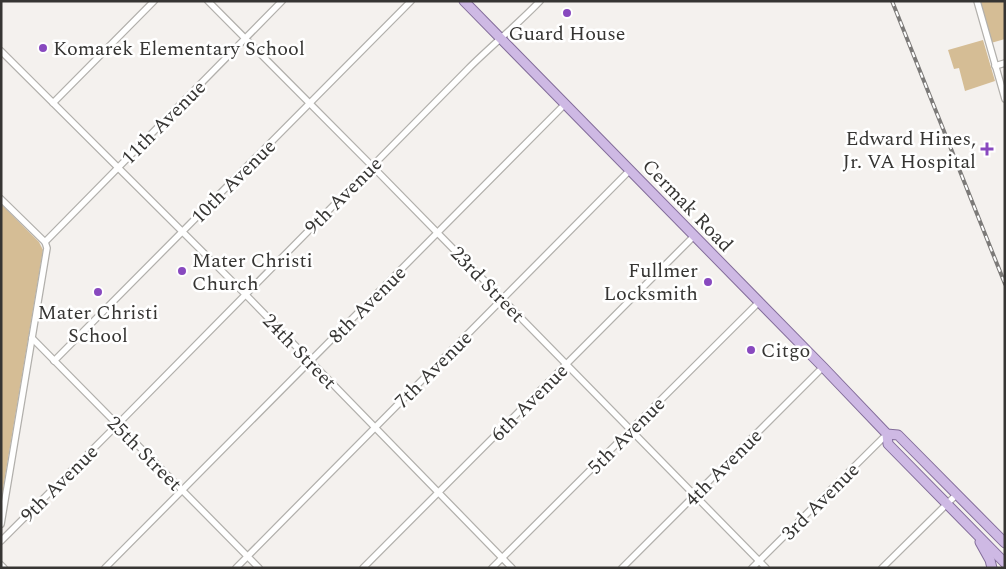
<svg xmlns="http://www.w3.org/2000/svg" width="1006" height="569" font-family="Spectral,serif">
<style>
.green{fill:#d5bd95}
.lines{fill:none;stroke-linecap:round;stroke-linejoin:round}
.street-casing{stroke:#b2b0ac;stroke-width:8}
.primary-casing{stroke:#836d9a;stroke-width:11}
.street{stroke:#fff;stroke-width:5.5}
.primary{stroke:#ceb9e4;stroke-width:9}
.rail-casing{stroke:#7c7a78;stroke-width:4}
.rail{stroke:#fff;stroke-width:2;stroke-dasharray:5.5;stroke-linecap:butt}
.poi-dot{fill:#8849bf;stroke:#fff;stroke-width:2}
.labels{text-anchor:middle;stroke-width:5;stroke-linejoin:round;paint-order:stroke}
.poi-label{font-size:20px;fill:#363533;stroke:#fff;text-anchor:start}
.street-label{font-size:20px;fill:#363533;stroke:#fff}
</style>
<rect width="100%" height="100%" fill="#f4f1ee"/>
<g class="green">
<path d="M 979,1 L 1005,1 L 1005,39 L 991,43 Z"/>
<path d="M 983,40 L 995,81 L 965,91 L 959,68 L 954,69 L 948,50 Z"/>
<path d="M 1,204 L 39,242 L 43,250 L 1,501 Z"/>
</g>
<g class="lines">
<g class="street-casing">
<g id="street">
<path d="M 208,1 L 372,166 L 766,568"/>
<path d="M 977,1 L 1005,99"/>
<path d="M 1,51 L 245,294 L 512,568"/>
<path d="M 995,66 L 1005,63"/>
<path d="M 53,103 L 154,1"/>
<path d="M 1,199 L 45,242 L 47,248 L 1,524"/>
<path d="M 45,242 L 282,1"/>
<path d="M 32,338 L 259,568"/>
<path d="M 54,361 L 411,1"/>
<path d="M 1,541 L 117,425 L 468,69 C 491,46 517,25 540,1"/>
<path d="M 1,565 L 4,568"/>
<path d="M 105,568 L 565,104"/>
<path d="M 236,568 L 630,170"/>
<path d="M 363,568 L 694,236"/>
<path d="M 492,568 L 759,302"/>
<path d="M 622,568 L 823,367"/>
<path d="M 752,568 L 887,434"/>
<path d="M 882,568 L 957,494"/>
</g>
</g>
<g class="primary-casing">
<g id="primary">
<path d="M 464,1 L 823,367 L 887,434 L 898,435 L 1005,543"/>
<path d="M 887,434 L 888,444 L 1005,563"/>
<path d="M 980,542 L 990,560 L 992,568"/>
</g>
</g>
<use href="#street" class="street"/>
<use href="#primary" class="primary"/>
<g class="rail-casing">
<path id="rail" d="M 892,1 L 1005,284"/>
</g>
<use href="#rail" class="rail"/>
</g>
<g class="poi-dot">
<circle cx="567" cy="13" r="5"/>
<circle cx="43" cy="48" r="5"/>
<path d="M984.5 141.5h5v5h5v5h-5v5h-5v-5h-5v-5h5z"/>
<circle cx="182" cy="271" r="5"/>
<circle cx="708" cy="282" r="5"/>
<circle cx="98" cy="292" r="5"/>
<circle cx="751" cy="350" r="5"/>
</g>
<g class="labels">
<g class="poi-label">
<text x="567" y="40" text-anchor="middle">Guard House</text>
<text x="53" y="55">Komarek Elementary School</text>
<text x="976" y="145" text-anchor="end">Edward Hines,<tspan x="976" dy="23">Jr. VA Hospital</tspan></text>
<text x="192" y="267">Mater Christi<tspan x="192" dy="23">Church</tspan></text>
<text x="698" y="277" text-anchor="end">Fullmer<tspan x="698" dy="23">Locksmith</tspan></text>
<text x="98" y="319" text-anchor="middle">Mater Christi<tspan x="98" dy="23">School</tspan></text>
<text x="761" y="357">Citgo</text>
</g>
<g class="street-label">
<text transform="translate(163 122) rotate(-45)" y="7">11th Avenue</text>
<text transform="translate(233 181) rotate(-45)" y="7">10th Avenue</text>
<text transform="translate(343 195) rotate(-45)" y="7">9th Avenue</text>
<text transform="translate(688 205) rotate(46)" y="7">Cermak Road</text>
<text transform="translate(488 284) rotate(46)" y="7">23rd Street</text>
<text transform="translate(367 304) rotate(-45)" y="7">8th Avenue</text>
<text transform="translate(300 351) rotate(46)" y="7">24th Street</text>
<text transform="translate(433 369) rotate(-45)" y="7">7th Avenue</text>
<text transform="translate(529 402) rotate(-45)" y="7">6th Avenue</text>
<text transform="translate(626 435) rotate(-45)" y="7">5th Avenue</text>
<text transform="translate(145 453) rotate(45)" y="7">25th Street</text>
<text transform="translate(723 467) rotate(-45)" y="7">4th Avenue</text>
<text transform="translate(59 483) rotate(-45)" y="7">9th Avenue</text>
<text transform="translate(820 501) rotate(-45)" y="7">3rd Avenue</text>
</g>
</g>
<rect width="1006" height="569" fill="none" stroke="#363533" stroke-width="5"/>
</svg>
